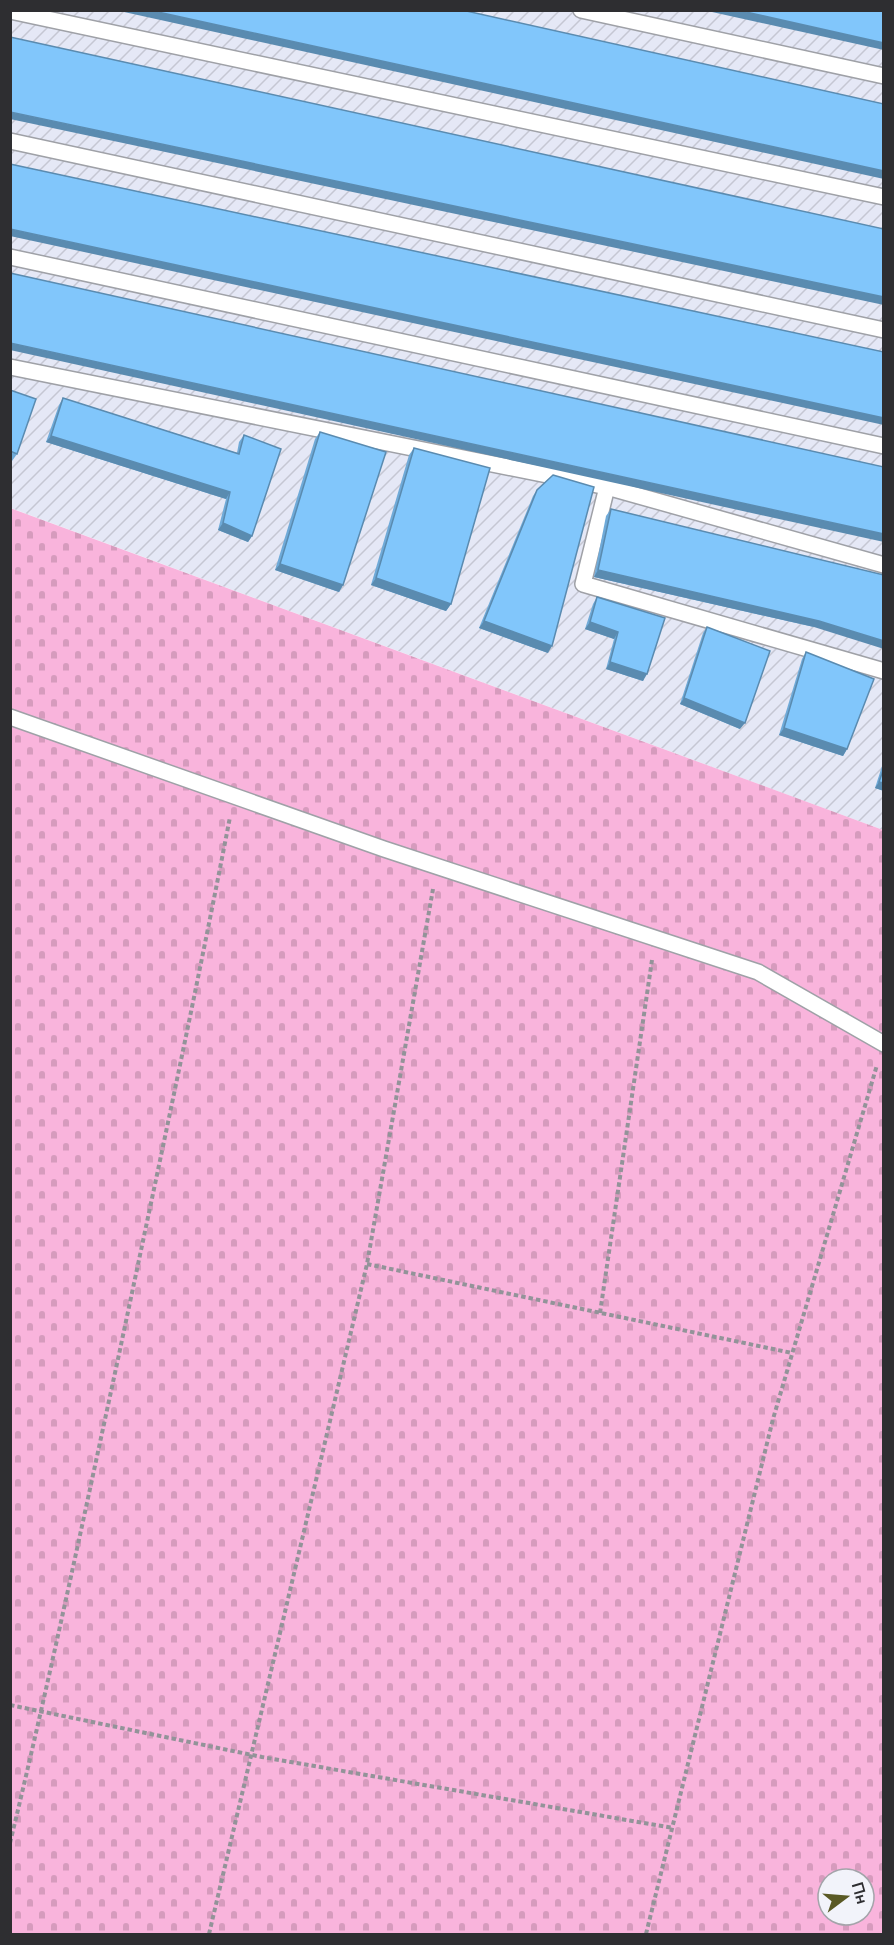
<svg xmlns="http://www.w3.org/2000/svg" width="894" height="1945" font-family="'Nunito Sans',sans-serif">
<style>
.industrial{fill:url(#industrial-furrows)}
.cemetery{fill:url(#cemetery-stones);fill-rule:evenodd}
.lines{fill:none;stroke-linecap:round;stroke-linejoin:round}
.lane-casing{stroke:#9fa1a7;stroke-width:18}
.path{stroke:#939399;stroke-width:4;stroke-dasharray:4.5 3;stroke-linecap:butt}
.lane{stroke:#fff;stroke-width:15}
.wall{fill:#6faad8}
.shaded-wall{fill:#5a8bb0}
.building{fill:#81c6fb;stroke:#5a8bb0;stroke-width:1.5}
</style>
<defs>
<pattern id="industrial-furrows" width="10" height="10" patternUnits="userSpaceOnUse" patternTransform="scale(1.5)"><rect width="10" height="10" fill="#e5e8f6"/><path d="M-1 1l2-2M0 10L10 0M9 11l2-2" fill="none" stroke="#c5c7d3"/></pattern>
<pattern id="cemetery-stones" width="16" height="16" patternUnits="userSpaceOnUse" patternTransform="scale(1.5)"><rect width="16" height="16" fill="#f9b4dc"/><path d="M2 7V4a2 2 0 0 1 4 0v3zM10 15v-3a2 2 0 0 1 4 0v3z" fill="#d69bbd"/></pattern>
</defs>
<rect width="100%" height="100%" fill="#f2f3fa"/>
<path class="industrial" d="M 10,11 L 883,11 L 883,830 L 11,508 Z"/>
<path class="cemetery" d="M 10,508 L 883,830 L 883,1934 L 11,1934 ZM 828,1879 L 864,1879 L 864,1915 L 828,1915 Z"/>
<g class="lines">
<g class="lane-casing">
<g id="lane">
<path d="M 581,10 L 884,76"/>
<path d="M 10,11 L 884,197"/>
<path d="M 10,141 L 884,330"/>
<path d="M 10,257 L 884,446"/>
<path d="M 10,367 L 607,487 L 884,565"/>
<path d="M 607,487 L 583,584 L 884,671"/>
<path d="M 10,717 L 384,849 L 758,972 L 884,1044"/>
</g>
</g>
<g class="path">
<path d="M 367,1264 L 792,1353"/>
<path d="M 600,1313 L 652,960"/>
<path d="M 10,1705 L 262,1757 L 673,1828"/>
<path d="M 10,1843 C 49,1682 83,1521 118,1359 C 156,1179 195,998 230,817"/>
<path d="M 209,1934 L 367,1264 L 433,889"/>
<path d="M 646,1934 L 773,1419 L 877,1065"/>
</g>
<use href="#lane" class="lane"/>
</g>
<g class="wall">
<path d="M 10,390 L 17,454 L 12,461 L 10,460 Z"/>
<path d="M 63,398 L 237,453 L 239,442 L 244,435 L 252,536 L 248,542 L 218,530 L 226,499 L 46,442 L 59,405 Z"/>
<path d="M 320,432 L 343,585 L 339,592 L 275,570 L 315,439 Z"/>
<path d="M 414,448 L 451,604 L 446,611 L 371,585 L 409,455 Z"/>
<path d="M 537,490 L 548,653 L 479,628 L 533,496 Z"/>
<path d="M 611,509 L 814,627 L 594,577 L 606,516 Z"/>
<path d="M 597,597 L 665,618 L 643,681 L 606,669 L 614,639 L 585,629 L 593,604 Z"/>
<path d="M 707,627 L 740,729 L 680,704 L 703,633 Z"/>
<path d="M 806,652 L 847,749 L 843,756 L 779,735 L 802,659 Z"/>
<path d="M 884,760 L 884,791 L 875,788 Z"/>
</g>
<g class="shaded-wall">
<path d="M 115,10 L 149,10 L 884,171 L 884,179 Z"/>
<path d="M 703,10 L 737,10 L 884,43 L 884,50 Z"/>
<path d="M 10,112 L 884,297 L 884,305 L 10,119 Z"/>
<path d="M 10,229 L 884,418 L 884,425 L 10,236 Z"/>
<path d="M 10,343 L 884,534 L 884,542 L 10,350 Z"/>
<path d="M 51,436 L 230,492 L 226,499 L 46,442 Z"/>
<path d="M 223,523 L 252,536 L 248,542 L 218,530 Z"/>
<path d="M 280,564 L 343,585 L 339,592 L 275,570 Z"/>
<path d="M 598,570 L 819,621 L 884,641 L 884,649 L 814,627 L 594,577 Z"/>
<path d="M 376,578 L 451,604 L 446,611 L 371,585 Z"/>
<path d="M 484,621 L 552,646 L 548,653 L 479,628 Z"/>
<path d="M 590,622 L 618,632 L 614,639 L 585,629 Z"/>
<path d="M 610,662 L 647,674 L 643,681 L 606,669 Z"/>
<path d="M 684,698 L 745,723 L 740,729 L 680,704 Z"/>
<path d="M 784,728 L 847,749 L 843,756 L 779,735 Z"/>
<path d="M 879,782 L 884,783 L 884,791 L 875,788 Z"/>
</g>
<g class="building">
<path d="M 149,10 L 462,10 L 884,104 L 884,171 Z"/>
<path d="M 737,10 L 884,10 L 884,43 Z"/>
<path d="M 10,37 L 884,229 L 884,297 L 10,112 Z"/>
<path d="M 10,164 L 884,352 L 884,418 L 10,229 Z"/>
<path d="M 10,273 L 884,467 L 884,534 L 10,343 Z"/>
<path d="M 10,390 L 36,399 L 17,454 L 10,451 Z"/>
<path d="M 63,398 L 239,454 L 244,435 L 281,449 L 252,536 L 223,523 L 230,492 L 51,436 Z"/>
<path d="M 320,432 L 386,452 L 343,585 L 280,564 Z"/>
<path d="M 414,448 L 490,468 L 451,604 L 376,578 Z"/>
<path d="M 553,475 L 594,487 L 552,646 L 484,621 L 537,490 Z"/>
<path d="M 611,509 L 884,575 L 884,641 L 819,621 L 598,570 Z"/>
<path d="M 597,597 L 665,618 L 647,674 L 610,662 L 618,632 L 590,622 Z"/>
<path d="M 707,627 L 770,651 L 745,723 L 684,698 Z"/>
<path d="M 806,652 L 874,679 L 847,749 L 784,728 Z"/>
<path d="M 884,768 L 884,783 L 879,782 Z"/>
</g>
<rect width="894" height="1945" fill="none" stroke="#2e2e31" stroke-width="24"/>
<g transform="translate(846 1897) rotate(74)"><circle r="28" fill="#f2f3fa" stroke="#a4a4aa" stroke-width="1.5"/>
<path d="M0-4.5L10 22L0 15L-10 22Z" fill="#5a5925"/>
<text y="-9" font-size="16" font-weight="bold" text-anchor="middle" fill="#2e2e31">Пн</text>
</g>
</svg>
